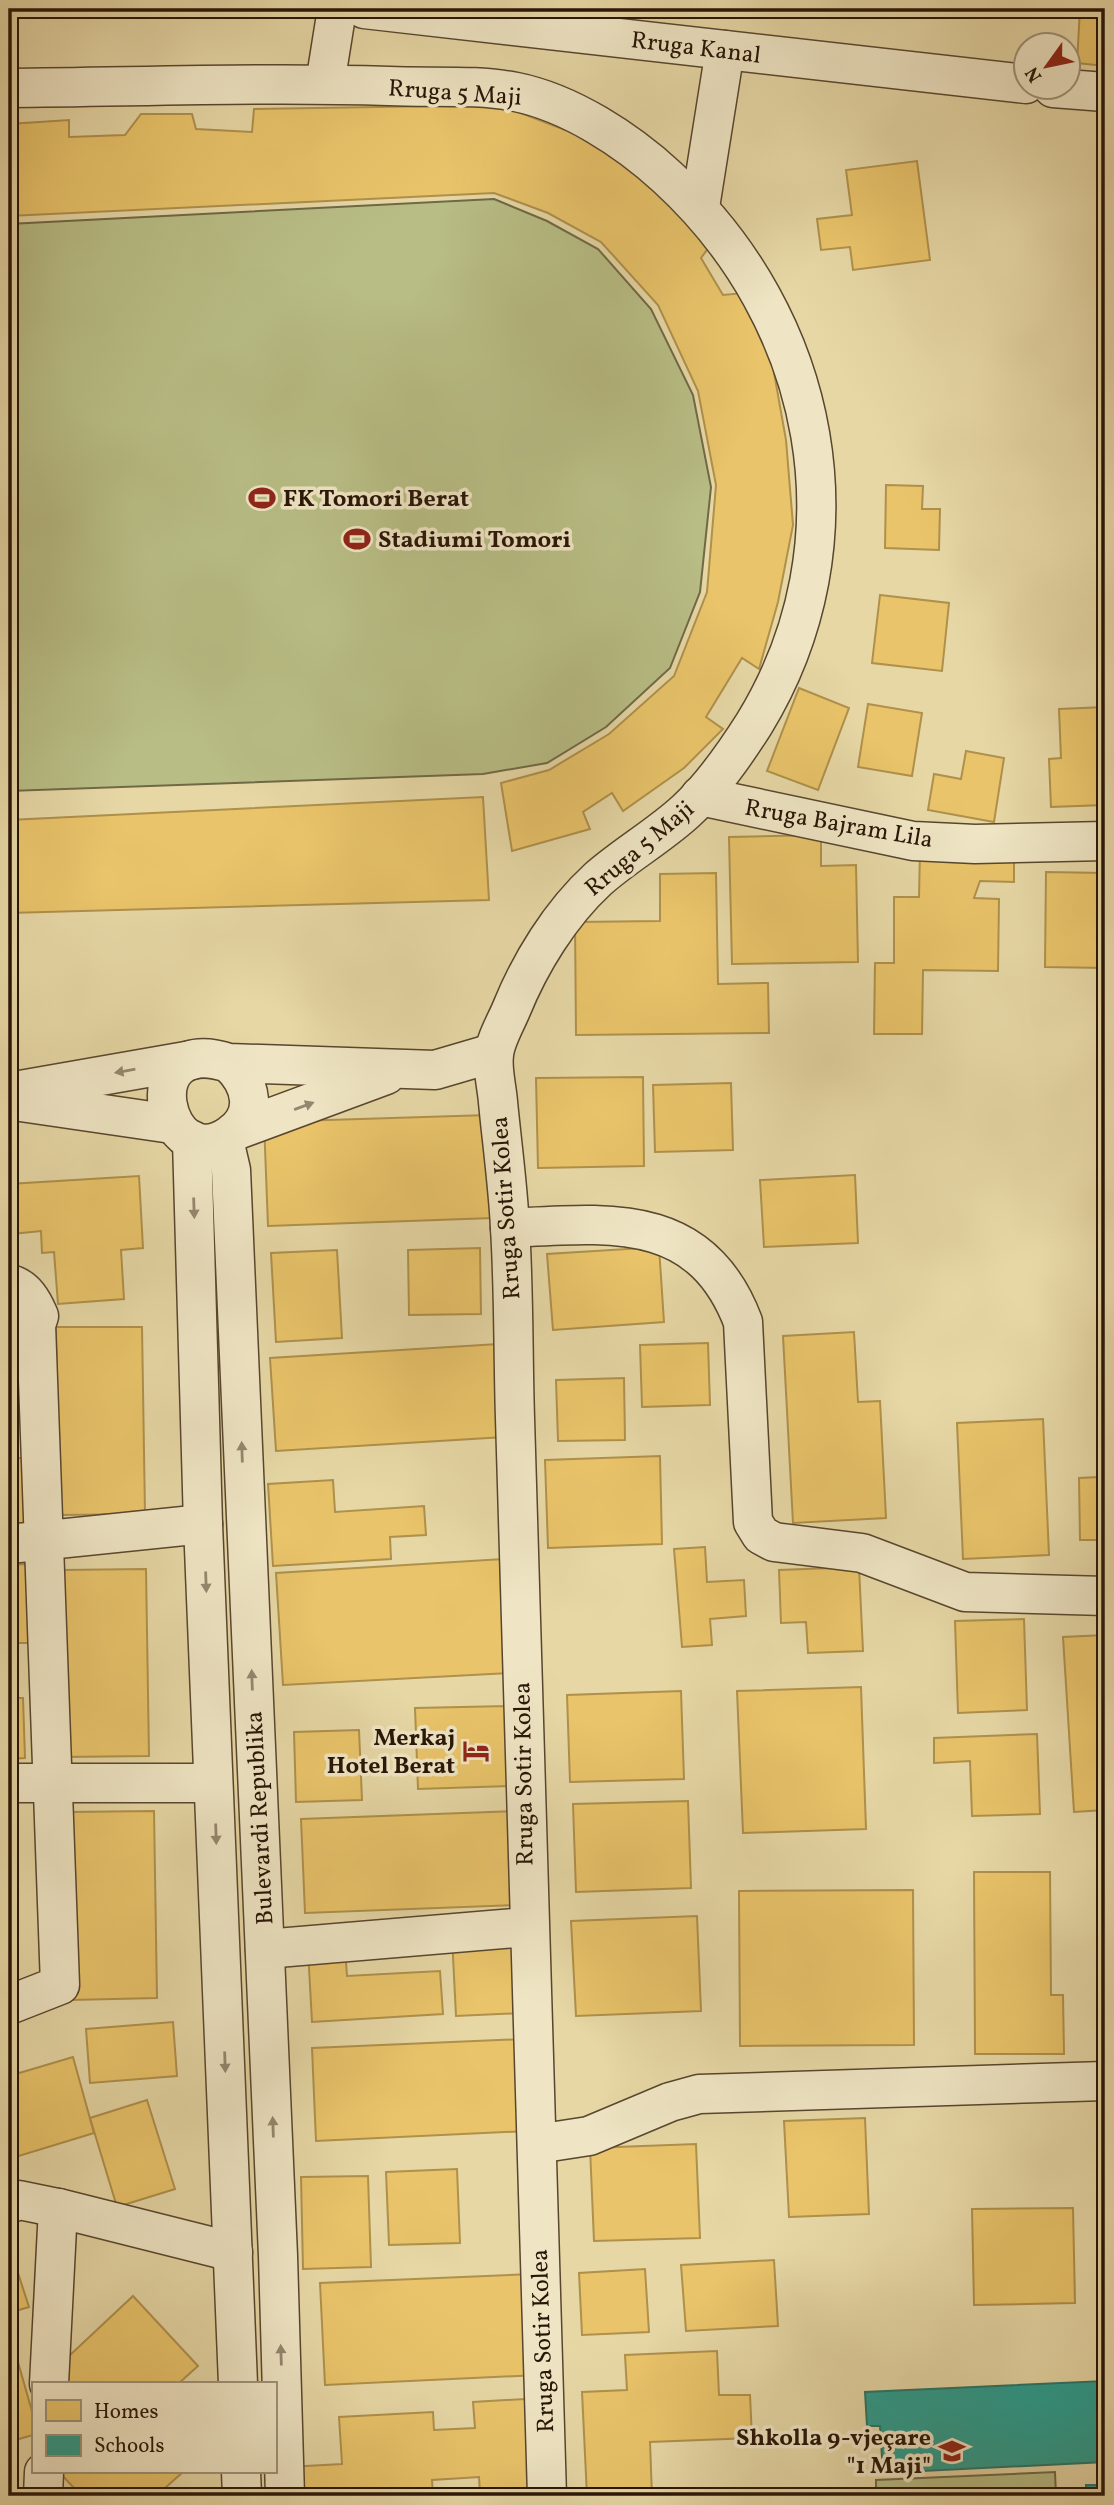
<svg xmlns="http://www.w3.org/2000/svg" width="1114" height="2505" font-family="Vollkorn,serif">
<style>
.green{fill:#b8bd85;stroke:#706946;stroke-width:2}
.homes{fill:#e9c46a;stroke:#af904c;stroke-width:2}
.schools{fill:#2a9d8f;stroke:#297466;stroke-width:2}
.lines{fill:none;stroke-linecap:round;stroke-linejoin:round}
.minor-casing{stroke:#58462e;stroke-width:41}
.minor{stroke:#efe5c4;stroke-width:38}
.oneway{fill:#95876f}
.labels{text-anchor:middle;stroke-width:7;stroke-linejoin:round;paint-order:stroke}
.street-label{font-size:24px;fill:#281507;stroke:#efe5c4}
.poi-label{font-size:24px;font-weight:bold;fill:#281507;stroke:#efe5c4;text-anchor:start}
</style>
<rect width="100%" height="100%" fill="#e6d7a5"/>
<filter id="stains"><feTurbulence type="fractalNoise" baseFrequency=".00286" numOctaves="4"/><feColorMatrix values="0 0 0 0 .2 0 0 0 0 .09 0 0 0 0 .02 0 0 0 .5 -.17"/></filter>
<radialGradient id="worn" r=".72"><stop offset=".6" stop-color="#630" stop-opacity="0"/><stop offset="1" stop-color="#630" stop-opacity=".3"/></radialGradient>
<g class="green">
<path d="M 494,199 L 547,221 L 598,249 L 651,309 L 693,395 L 711,487 L 700,592 L 670,668 L 606,727 L 547,763 L 483,774 L 9,791 L 9,224 Z"/>
<path d="M 1055,2472 L 1056,2496 L 876,2496 L 876,2480 Z"/>
</g>
<g class="homes">
<path d="M 1080,9 L 1105,9 L 1105,66 L 1077,63 Z"/>
<path d="M 500,105 L 589,139 L 653,186 L 712,243 L 701,258 L 723,295 L 744,293 L 773,367 L 786,440 L 793,525 L 778,602 L 759,669 L 742,658 L 706,717 L 723,729 L 684,768 L 623,811 L 612,793 L 583,812 L 590,829 L 512,851 L 501,783 L 549,770 L 609,734 L 674,676 L 707,592 L 716,485 L 698,391 L 658,305 L 601,242 L 548,213 L 494,193 L 9,216 L 9,124 L 69,120 L 69,137 L 125,135 L 141,114 L 192,114 L 196,129 L 252,132 L 254,109 Z"/>
<path d="M 917,161 L 930,260 L 853,270 L 850,247 L 821,250 L 817,219 L 852,215 L 846,170 Z"/>
<rect x="1097" y="315" width="8" height="47"/>
<path d="M 886,485 L 923,486 L 922,509 L 940,509 L 939,550 L 885,548 Z"/>
<path d="M 1097,486 L 1105,486 L 1105,575 L 1104,576 Z"/>
<path d="M 880,595 L 949,603 L 942,671 L 872,663 Z"/>
<path d="M 799,688 L 849,708 L 818,790 L 767,771 Z"/>
<path d="M 868,704 L 922,713 L 912,776 L 858,767 Z"/>
<path d="M 1105,707 L 1105,805 L 1051,807 L 1049,759 L 1061,758 L 1059,709 Z"/>
<path d="M 966,751 L 1004,758 L 994,822 L 928,810 L 934,774 L 961,779 Z"/>
<path d="M 483,797 L 489,900 L 9,913 L 9,820 Z"/>
<path d="M 821,835 L 821,866 L 856,865 L 858,962 L 732,964 L 729,837 Z"/>
<path d="M 920,851 L 1014,853 L 1014,882 L 980,881 L 974,898 L 999,899 L 998,971 L 923,970 L 922,1034 L 874,1034 L 875,963 L 894,963 L 894,897 L 919,897 Z"/>
<path d="M 1046,872 L 1105,873 L 1105,968 L 1045,967 Z"/>
<path d="M 716,873 L 718,984 L 768,983 L 769,1033 L 576,1035 L 575,922 L 660,921 L 660,874 Z"/>
<path d="M 643,1077 L 644,1166 L 538,1168 L 536,1078 Z"/>
<path d="M 731,1083 L 733,1150 L 655,1152 L 653,1085 Z"/>
<path d="M 488,1115 L 493,1218 L 268,1226 L 264,1122 Z"/>
<path d="M 855,1175 L 858,1243 L 764,1247 L 760,1180 Z"/>
<path d="M 139,1176 L 143,1248 L 121,1250 L 124,1299 L 58,1304 L 54,1252 L 42,1253 L 41,1231 L 12,1234 L 14,1257 L 9,1257 L 9,1184 Z"/>
<path d="M 659,1247 L 664,1322 L 553,1330 L 547,1254 Z"/>
<path d="M 480,1248 L 481,1314 L 409,1315 L 408,1250 Z"/>
<path d="M 337,1250 L 342,1338 L 276,1342 L 271,1253 Z"/>
<path d="M 56,1327 L 142,1327 L 145,1514 L 59,1515 Z"/>
<path d="M 854,1332 L 858,1402 L 880,1401 L 886,1518 L 793,1523 L 783,1336 Z"/>
<path d="M 708,1343 L 710,1405 L 642,1407 L 640,1345 Z"/>
<path d="M 498,1344 L 504,1437 L 276,1451 L 270,1358 Z"/>
<path d="M 624,1378 L 625,1440 L 558,1441 L 556,1380 Z"/>
<path d="M 1099,1409 L 1105,1409 L 1105,1540 L 1080,1540 L 1079,1478 L 1099,1477 Z"/>
<path d="M 1043,1419 L 1049,1555 L 963,1559 L 957,1423 Z"/>
<path d="M 660,1456 L 662,1544 L 548,1548 L 545,1460 Z"/>
<path d="M 9,1458 L 22,1458 L 26,1524 L 9,1525 Z"/>
<path d="M 333,1480 L 335,1512 L 424,1506 L 426,1535 L 390,1537 L 391,1559 L 273,1566 L 268,1484 Z"/>
<path d="M 705,1547 L 707,1582 L 744,1580 L 746,1616 L 710,1619 L 712,1645 L 682,1647 L 674,1549 Z"/>
<path d="M 503,1559 L 510,1673 L 283,1685 L 276,1573 Z"/>
<path d="M 27,1564 L 32,1643 L 9,1643 L 9,1565 Z"/>
<path d="M 859,1567 L 863,1651 L 808,1653 L 806,1622 L 781,1623 L 779,1570 Z"/>
<path d="M 146,1569 L 149,1756 L 63,1757 L 60,1570 Z"/>
<path d="M 1024,1619 L 1027,1710 L 958,1713 L 955,1621 Z"/>
<path d="M 1105,1635 L 1105,1810 L 1074,1812 L 1063,1637 Z"/>
<path d="M 861,1687 L 866,1829 L 743,1833 L 737,1691 Z"/>
<path d="M 681,1691 L 684,1779 L 570,1782 L 567,1695 Z"/>
<path d="M 9,1698 L 23,1698 L 25,1758 L 9,1759 Z"/>
<path d="M 508,1706 L 510,1786 L 418,1789 L 415,1708 Z"/>
<path d="M 359,1730 L 362,1800 L 296,1802 L 294,1732 Z"/>
<path d="M 1037,1734 L 1040,1814 L 972,1816 L 970,1761 L 934,1763 L 934,1738 Z"/>
<path d="M 688,1801 L 691,1888 L 576,1892 L 573,1804 Z"/>
<path d="M 154,1811 L 157,1998 L 71,2000 L 68,1812 Z"/>
<path d="M 515,1811 L 518,1905 L 305,1913 L 301,1819 Z"/>
<path d="M 974,1872 L 1050,1872 L 1051,1995 L 1063,1995 L 1064,2054 L 975,2054 Z"/>
<path d="M 913,1890 L 914,2045 L 740,2046 L 739,1891 Z"/>
<rect x="9" y="1916" width="7" height="67"/>
<path d="M 697,1916 L 701,2011 L 576,2016 L 571,1921 Z"/>
<path d="M 518,1934 L 522,2013 L 456,2016 L 452,1937 Z"/>
<path d="M 345,1948 L 347,1976 L 440,1971 L 443,2014 L 312,2022 L 308,1950 Z"/>
<path d="M 173,2022 L 177,2076 L 90,2083 L 86,2029 Z"/>
<path d="M 524,2039 L 528,2131 L 316,2141 L 312,2048 Z"/>
<path d="M 73,2057 L 94,2133 L 9,2159 L 9,2076 Z"/>
<path d="M 147,2100 L 175,2189 L 117,2207 L 90,2118 Z"/>
<path d="M 1099,2111 L 1105,2111 L 1105,2191 L 1098,2191 Z"/>
<path d="M 865,2118 L 869,2214 L 789,2217 L 784,2121 Z"/>
<path d="M 696,2144 L 700,2238 L 594,2241 L 590,2148 Z"/>
<path d="M 457,2169 L 460,2243 L 389,2245 L 386,2172 Z"/>
<path d="M 368,2176 L 371,2267 L 303,2269 L 301,2177 Z"/>
<path d="M 1073,2208 L 1075,2303 L 974,2305 L 972,2209 Z"/>
<path d="M 9,2245 L 29,2307 L 9,2313 Z"/>
<path d="M 774,2260 L 778,2326 L 686,2331 L 681,2265 Z"/>
<path d="M 645,2269 L 649,2332 L 582,2335 L 579,2273 Z"/>
<path d="M 533,2274 L 538,2375 L 325,2385 L 320,2283 Z"/>
<path d="M 133,2296 L 198,2366 L 178,2384 L 65,2384 L 53,2371 Z"/>
<path d="M 717,2351 L 719,2395 L 750,2395 L 752,2438 L 650,2442 L 652,2496 L 587,2496 L 582,2392 L 627,2390 L 625,2355 Z"/>
<path d="M 18,2362 L 33,2415 L 33,2435 L 9,2442 L 9,2364 Z"/>
<path d="M 525,2399 L 531,2490 L 480,2493 L 479,2477 L 432,2480 L 433,2496 L 289,2496 L 288,2467 L 342,2464 L 339,2417 L 433,2412 L 434,2430 L 475,2428 L 473,2402 Z"/>
<path d="M 59,2472 L 183,2472 L 156,2496 L 64,2496 L 74,2488 Z"/>
</g>
<g class="schools">
<path d="M 1105,2381 L 1105,2462 L 883,2473 L 880,2426 L 867,2426 L 865,2392 Z"/>
<rect x="1086" y="2485" width="19" height="11"/>
</g>
<g class="lines">
<g class="minor-casing">
<g id="minor">
<path d="M 364,9 L 1026,84"/>
<path d="M 325,84 L 337,9"/>
<path d="M 9,88 C 136,87 263,82 389,86 C 430,88 476,84 516,92 C 570,103 627,140 667,177 C 821,318 866,541 754,724 C 735,754 712,787 686,811 C 659,836 625,855 598,879 C 560,914 530,963 511,1010 C 505,1024 495,1041 494,1055 C 492,1069 497,1088 498,1102 C 502,1144 508,1186 510,1228 C 514,1291 513,1355 515,1418 C 523,1778 536,2137 547,2496"/>
<path d="M 1053,88 L 1105,92"/>
<path d="M 700,207 L 725,50"/>
<path d="M 700,796 L 913,841 L 975,844 L 1105,841"/>
<path d="M 229,1063 C 252,1084 259,1116 230,1135 C 164,1181 130,1031 229,1063 L 435,1070 L 493,1053"/>
<path d="M 9,1092 L 192,1060"/>
<path d="M 14,1101 L 172,1124"/>
<path d="M 240,1129 L 386,1075"/>
<path d="M 192,1140 L 203,1524 L 238,2384"/>
<path d="M 224,1140 L 231,1170 L 278,2256 L 285,2496"/>
<path d="M 510,1228 C 609,1223 701,1211 743,1322 L 753,1522 L 761,1535 L 774,1542 L 862,1553 L 965,1592 L 1105,1596"/>
<path d="M 9,1284 C 25,1287 33,1302 39,1316 L 36,1325 L 60,1985 L 9,2005"/>
<path d="M 9,1544 L 203,1524"/>
<path d="M 9,1783 L 213,1783"/>
<path d="M 265,1949 L 527,1927"/>
<path d="M 537,2144 L 589,2136 L 670,2102 L 699,2094 L 1105,2081"/>
<path d="M 9,2204 L 19,2200 L 58,2208 L 233,2252"/>
<path d="M 49,2384 L 58,2208"/>
<path d="M 241,2472 L 242,2496"/>
<path d="M 43,2496 L 44,2472"/>
</g>
</g>
<use href="#minor" class="minor"/>
</g>
<defs><path id="oneway-solid" d="M-6-.8H1V-3.2L6.5 0L1 3.2V.8H-6Z" transform="scale(1.75)"/></defs>
<g class="oneway">
<use href="#oneway-solid" transform="translate(125 1071) rotate(170)"/>
<use href="#oneway-solid" transform="translate(304 1106) rotate(-20)"/>
<use href="#oneway-solid" transform="translate(194 1208) rotate(88)"/>
<use href="#oneway-solid" transform="translate(242 1452) rotate(-92)"/>
<use href="#oneway-solid" transform="translate(206 1582) rotate(88)"/>
<use href="#oneway-solid" transform="translate(252 1680) rotate(-92)"/>
<use href="#oneway-solid" transform="translate(216 1834) rotate(88)"/>
<use href="#oneway-solid" transform="translate(225 2062) rotate(88)"/>
<use href="#oneway-solid" transform="translate(273 2127) rotate(-92)"/>
<use href="#oneway-solid" transform="translate(281 2355) rotate(-92)"/>
</g>
<defs>
<g id="stadium-bare" transform="scale(2.1)"><path d="M0-5a6.5 5 0 1 0 0 10a6.5 5 0 1 0 0-10ZM-3.5-1.8h7v3.6h-7Z" fill="#8f2418" stroke="#efe5c4" stroke-width="2.5" paint-order="stroke"/></g>
<g id="hotel-bare" transform="scale(2.1)"><path d="M-6-4.5h1.5V1H6V5H4.5V3h-9V5H-6ZM-4 0a1.8 1.8 0 1 1 3.6 0ZM.5 0V-2.5h3Q6-2.5 6 0Z" fill="#8f2418" stroke="#efe5c4" stroke-width="2.5" paint-order="stroke"/></g>
<g id="school-bare" transform="scale(2.1)"><path d="M0-5L7-2L0 1L-7-2ZM-4 1L0 2.5L4 1V4Q0 6-4 4Z" fill="#8f2418" stroke="#efe5c4" stroke-width="2.5" paint-order="stroke"/></g>
</defs>
<g fill-rule="evenodd">
<use href="#stadium-bare" x="262" y="498"/>
<use href="#stadium-bare" x="357" y="539"/>
<use href="#hotel-bare" x="476" y="1751"/>
<use href="#school-bare" x="952" y="2451"/>
</g>
<g class="labels">
<g class="street-label">
<text transform="translate(696 47) rotate(7)" y="8">Rruga Kanal</text>
<text transform="translate(455 92) rotate(4)" y="8">Rruga 5 Maji</text>
<text transform="translate(839 823) rotate(10)" y="8">Rruga Bajram Lila</text>
<text transform="translate(639 848) rotate(-40)" y="8">Rruga 5 Maji</text>
<text transform="translate(505 1208) rotate(-94)" y="8">Rruga Sotir Kolea</text>
<text transform="translate(523 1774) rotate(-91)" y="8">Rruga Sotir Kolea</text>
<text transform="translate(259 1818) rotate(-93)" y="8">Bulevardi Republika</text>
<text transform="translate(542 2341) rotate(-92)" y="8">Rruga Sotir Kolea</text>
</g>
<g class="poi-label">
<text x="283" y="506">FK Tomori Berat</text>
<text x="378" y="547">Stadiumi Tomori</text>
<text x="455" y="1745" text-anchor="end">Merkaj<tspan x="455" dy="28">Hotel Berat</tspan></text>
<text x="931" y="2445" text-anchor="end">Shkolla 9-vjeçare<tspan x="931" dy="28">"1 Maji"</tspan></text>
</g>
</g>
<rect width="1114" height="2505" fill="none" stroke="#e6d7a5" stroke-width="35"/>
<rect x="10" y="10" width="1093" height="2484" fill="none" stroke="#281507" stroke-width="3.5"/>
<rect x="18" y="18" width="1079" height="2470" fill="none" stroke="#281507" stroke-width="2"/>
<rect x="32" y="2382" width="245" height="91" fill="#efe5c4" stroke="#9f9278" stroke-width="2"/>
<rect x="46" y="2400" width="35" height="21" fill="#e9c46a" stroke="#9f9278" stroke-width="2"/>
<text x="94" y="2418" font-size="21" fill="#281507">Homes</text>
<rect x="46" y="2435" width="35" height="21" fill="#2a9d8f" stroke="#9f9278" stroke-width="2"/>
<text x="94" y="2452" font-size="21" fill="#281507">Schools</text>
<g transform="translate(1047 66) rotate(237)"><circle r="33" fill="#efe5c4" stroke="#9f9278" stroke-width="2"/>
<path d="M0-5L12 26L0 18L-12 26Z" fill="#8f2418"/>
<text y="-10" font-size="19" font-weight="bold" text-anchor="middle" fill="#281507">N</text>
</g>
<rect width="100%" height="100%" filter="url(#stains)"/>
<rect width="100%" height="100%" fill="url(#worn)"/>
</svg>
